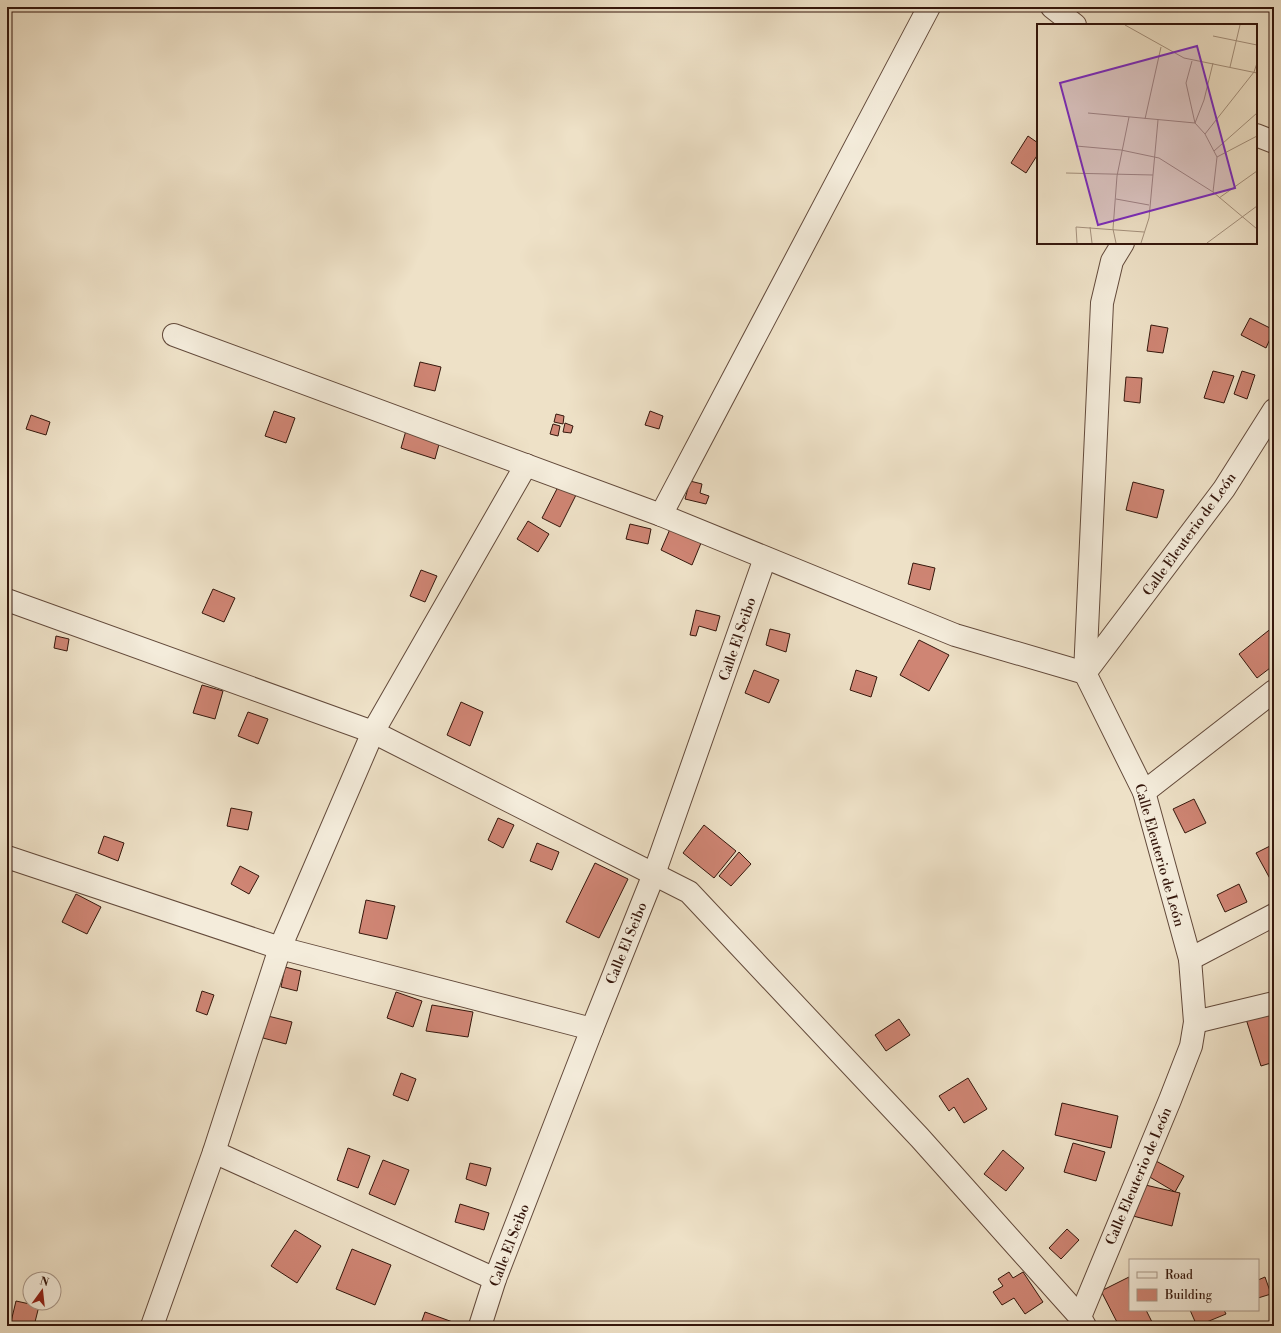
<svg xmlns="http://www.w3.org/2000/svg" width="1281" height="1333" font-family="'Libre Bodoni',serif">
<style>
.building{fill:#cf8574;stroke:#35170c}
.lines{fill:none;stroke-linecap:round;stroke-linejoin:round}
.minor-casing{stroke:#634a3b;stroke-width:24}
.minor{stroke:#f4ecdb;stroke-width:22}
.labels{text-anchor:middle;stroke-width:3.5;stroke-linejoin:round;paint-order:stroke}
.street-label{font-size:14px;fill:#35170c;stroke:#f4ecdb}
.inset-road{fill:none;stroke:#a4907c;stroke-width:1}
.view{fill:#7b2cbf;fill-opacity:0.15;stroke:#7b2cbf;stroke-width:2}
.inset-edge{fill:none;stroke:#35170c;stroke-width:2}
</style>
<rect width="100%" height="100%" fill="#eee1c7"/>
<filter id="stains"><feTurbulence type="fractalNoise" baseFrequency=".005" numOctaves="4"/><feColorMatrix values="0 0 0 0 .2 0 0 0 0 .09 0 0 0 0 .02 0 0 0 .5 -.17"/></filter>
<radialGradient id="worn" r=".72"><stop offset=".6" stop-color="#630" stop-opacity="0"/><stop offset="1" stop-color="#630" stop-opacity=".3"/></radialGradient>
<g class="building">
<path d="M 1028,136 L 1038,143 L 1038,154 L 1026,173 L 1011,163 Z"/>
<path d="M 1250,318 L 1274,330 L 1266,348 L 1241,335 Z"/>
<path d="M 1151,325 L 1168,328 L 1163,353 L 1147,351 Z"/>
<path d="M 420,362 L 441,367 L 435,391 L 414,386 Z"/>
<path d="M 1213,371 L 1234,376 L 1224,403 L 1204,398 Z"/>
<path d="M 1242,371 L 1255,375 L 1247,399 L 1234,394 Z"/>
<path d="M 1126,377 L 1142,378 L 1140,403 L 1124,401 Z"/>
<path d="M 274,411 L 295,418 L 286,443 L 265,436 Z"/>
<path d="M 650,411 L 663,416 L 659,429 L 645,425 Z"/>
<path d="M 556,414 L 564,416 L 563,424 L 554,422 Z"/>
<path d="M 31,415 L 50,422 L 46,435 L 26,429 Z"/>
<path d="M 565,423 L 573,426 L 571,433 L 563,432 Z"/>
<path d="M 553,424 L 560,426 L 558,436 L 550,434 Z"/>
<path d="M 407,427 L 441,437 L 435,459 L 401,448 Z"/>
<path d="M 690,481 L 702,484 L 700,493 L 709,496 L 706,504 L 685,499 Z"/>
<path d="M 1133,482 L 1164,490 L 1157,518 L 1126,510 Z"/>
<path d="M 560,483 L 578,491 L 560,527 L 542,518 Z"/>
<path d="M 528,521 L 549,534 L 538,552 L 517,539 Z"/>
<path d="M 630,524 L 651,529 L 648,544 L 626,539 Z"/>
<path d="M 670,529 L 701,543 L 692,565 L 661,550 Z"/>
<path d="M 913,563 L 935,568 L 930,590 L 908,584 Z"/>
<path d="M 421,570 L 437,576 L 425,602 L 410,596 Z"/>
<path d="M 213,589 L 235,598 L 224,622 L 202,613 Z"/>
<path d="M 696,610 L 720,616 L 716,631 L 699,626 L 696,636 L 690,635 Z"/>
<path d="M 1273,627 L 1274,629 L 1274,665 L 1257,678 L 1239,654 Z"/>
<path d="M 770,629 L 790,634 L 786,652 L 766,645 Z"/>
<path d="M 56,636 L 69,639 L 67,651 L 54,648 Z"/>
<path d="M 919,640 L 949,655 L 929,691 L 900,675 Z"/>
<path d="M 754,670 L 779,680 L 769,703 L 745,693 Z"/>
<path d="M 856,670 L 877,677 L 871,697 L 850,690 Z"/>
<path d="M 202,685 L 223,691 L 215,719 L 193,713 Z"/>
<path d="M 461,702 L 483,712 L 470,746 L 447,735 Z"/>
<path d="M 248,712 L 268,719 L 258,744 L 238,736 Z"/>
<path d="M 1194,799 L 1206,823 L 1185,833 L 1173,809 Z"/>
<path d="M 231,808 L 252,812 L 248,830 L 227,826 Z"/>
<path d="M 498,818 L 514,825 L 503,848 L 488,840 Z"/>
<path d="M 704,825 L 736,851 L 714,878 L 683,853 Z"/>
<path d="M 104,836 L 124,843 L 118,861 L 98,853 Z"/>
<path d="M 537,843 L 559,852 L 552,870 L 530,861 Z"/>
<path d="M 1274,844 L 1274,886 L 1256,853 Z"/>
<path d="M 739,852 L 751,864 L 731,886 L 719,876 Z"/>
<path d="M 595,863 L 628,879 L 599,938 L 566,922 Z"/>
<path d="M 240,866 L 259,876 L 249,894 L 231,884 Z"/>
<path d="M 1239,884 L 1247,902 L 1225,912 L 1217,895 Z"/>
<path d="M 76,894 L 101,907 L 87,934 L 62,922 Z"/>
<path d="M 366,900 L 395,906 L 387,939 L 359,933 Z"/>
<path d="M 1274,931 L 1274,945 L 1271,932 Z"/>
<path d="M 285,967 L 301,971 L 297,991 L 281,987 Z"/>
<path d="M 202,991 L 214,995 L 207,1015 L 196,1011 Z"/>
<path d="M 396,992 L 422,1001 L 413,1027 L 387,1018 Z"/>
<path d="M 432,1005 L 473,1012 L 468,1037 L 426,1031 Z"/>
<path d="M 1274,1010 L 1274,1062 L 1261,1066 L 1246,1019 Z"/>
<path d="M 268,1016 L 292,1022 L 286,1044 L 263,1038 Z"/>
<path d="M 899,1019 L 910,1035 L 886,1051 L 875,1035 Z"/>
<path d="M 401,1073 L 416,1079 L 408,1101 L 393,1095 Z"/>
<path d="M 968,1078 L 987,1109 L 964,1123 L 954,1107 L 949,1111 L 939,1096 Z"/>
<path d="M 1062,1103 L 1118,1116 L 1111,1148 L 1055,1135 Z"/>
<path d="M 1073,1143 L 1105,1152 L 1096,1181 L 1064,1172 Z"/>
<path d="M 348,1148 L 370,1156 L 358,1188 L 337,1180 Z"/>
<path d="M 1003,1150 L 1024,1168 L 1006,1191 L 984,1174 Z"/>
<path d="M 383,1160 L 409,1170 L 395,1205 L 369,1194 Z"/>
<path d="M 1156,1161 L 1184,1176 L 1175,1192 L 1148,1176 Z"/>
<path d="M 470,1163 L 491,1168 L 486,1186 L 466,1179 Z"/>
<path d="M 1141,1184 L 1180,1193 L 1172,1226 L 1133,1216 Z"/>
<path d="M 460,1204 L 489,1213 L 484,1230 L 455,1222 Z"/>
<path d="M 1067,1229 L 1079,1240 L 1061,1259 L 1049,1248 Z"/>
<path d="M 295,1230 L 321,1246 L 297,1283 L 271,1266 Z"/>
<path d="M 352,1249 L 391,1265 L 375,1305 L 336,1289 Z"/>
<path d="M 1009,1272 L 1013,1278 L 1023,1272 L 1043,1302 L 1025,1314 L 1014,1298 L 1002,1305 L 993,1292 L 1003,1286 L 998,1279 Z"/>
<path d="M 1129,1277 L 1130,1310 L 1146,1310 L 1154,1326 L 1119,1326 L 1101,1291 Z"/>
<path d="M 1265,1277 L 1271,1294 L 1258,1298 L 1258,1280 Z"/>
<path d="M 16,1301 L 39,1306 L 34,1326 L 10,1326 Z"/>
<path d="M 1190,1310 L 1224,1310 L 1226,1314 L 1197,1326 Z"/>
<path d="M 425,1312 L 461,1325 L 461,1326 L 420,1326 Z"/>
</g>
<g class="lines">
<g class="minor-casing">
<g id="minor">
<path d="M 1052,7 L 1075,25"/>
<path d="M 1256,135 L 1274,142"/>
<path d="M 174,335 L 661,515 L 955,635 L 1085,673"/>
<path d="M 661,515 L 929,7"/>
<path d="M 7,600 L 373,732 L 689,892 L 920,1138 L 1080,1317 L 1085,1326"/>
<path d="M 1085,673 L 1224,489 L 1274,410"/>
<path d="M 1144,792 L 1274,691"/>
<path d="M 7,857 L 280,948 L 592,1029"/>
<path d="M 1190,959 L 1274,915"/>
<path d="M 1195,1022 L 1274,1003"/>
<path d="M 214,1152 L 495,1279"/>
<path d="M 1080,1317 L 1170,1100 L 1191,1046 L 1195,1022 L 1190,959 L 1144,792 L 1085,673 L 1102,303 L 1112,261 L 1123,243"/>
<path d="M 152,1326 L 214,1152 L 280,948 L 373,732 L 526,465"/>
<path d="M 480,1326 L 495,1279 L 592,1029 L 654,874 L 765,558"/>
</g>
</g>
<use href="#minor" class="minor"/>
</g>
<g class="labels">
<g class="street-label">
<text transform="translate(1189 534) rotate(-54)" y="5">Calle Eleuterio de León</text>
<text transform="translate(737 639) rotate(-71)" y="5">Calle El Seibo</text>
<text transform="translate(1160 855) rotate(74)" y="5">Calle Eleuterio de León</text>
<text transform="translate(626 943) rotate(-68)" y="5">Calle El Seibo</text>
<text transform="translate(1138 1176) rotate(-67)" y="5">Calle Eleuterio de León</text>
<text transform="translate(509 1245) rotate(-69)" y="5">Calle El Seibo</text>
</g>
</g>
<g transform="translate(1037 24)">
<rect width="220" height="220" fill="#eee1c7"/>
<path class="inset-road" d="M 88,1 L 147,34 L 220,49M 176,12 L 220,21M 155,37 L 149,59 L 158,99 L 168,110 L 180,133 L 176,168M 193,43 L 203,1M 51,89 L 158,99M 108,95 L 124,23M 158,99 L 167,76 L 176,39M 168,110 L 217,48 L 220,39M 39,122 L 84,126 L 122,134 L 176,168 L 220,205M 177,127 L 220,89M 180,133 L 220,112M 29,149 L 116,151M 182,174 L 220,147M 79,175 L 112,181M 53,203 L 55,219M 40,219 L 39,203 L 107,208M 79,219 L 76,205 L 80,152 L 92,93M 104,219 L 112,194 L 121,96M 170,219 L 220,182"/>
<path class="view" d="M 160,22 L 198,164 L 61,201 L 23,59 Z"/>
<rect width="220" height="220" class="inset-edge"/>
</g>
<rect width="1281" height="1333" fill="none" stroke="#eee1c7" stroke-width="24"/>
<rect x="8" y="8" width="1265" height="1317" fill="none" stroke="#35170c" stroke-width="2"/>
<rect x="12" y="12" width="1257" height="1309" fill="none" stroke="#35170c"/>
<rect x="1129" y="1259" width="130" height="52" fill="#f4ecdb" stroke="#a89788"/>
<rect x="1137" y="1272" width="20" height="6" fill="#f4ecdb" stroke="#a89788"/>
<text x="1165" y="1279" font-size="12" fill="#35170c">Road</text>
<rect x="1137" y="1289" width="20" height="12" fill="#cf8574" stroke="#a89788"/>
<text x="1165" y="1299" font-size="12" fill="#35170c">Building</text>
<g transform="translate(42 1291) rotate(15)"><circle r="19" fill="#f4ecdb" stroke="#a89788"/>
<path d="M0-3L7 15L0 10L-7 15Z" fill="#8f2418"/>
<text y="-6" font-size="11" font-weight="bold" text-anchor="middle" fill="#35170c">N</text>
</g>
<rect width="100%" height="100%" filter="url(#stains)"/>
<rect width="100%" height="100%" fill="url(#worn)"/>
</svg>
